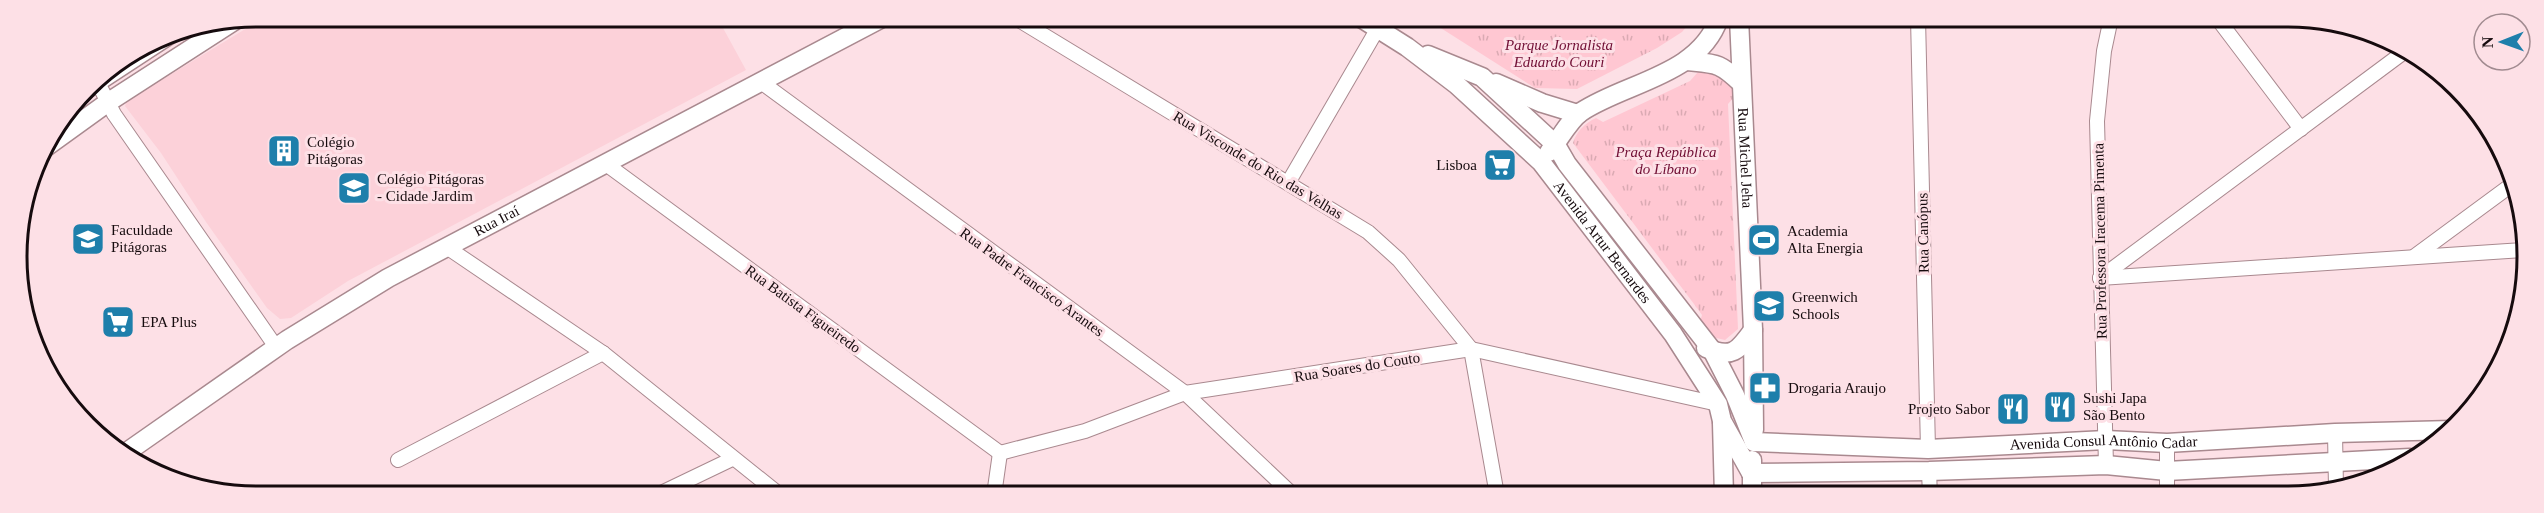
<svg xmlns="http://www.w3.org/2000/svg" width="2544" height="513" font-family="Georgia,serif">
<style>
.built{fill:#fcd1d9}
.park{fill:url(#park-tufts)}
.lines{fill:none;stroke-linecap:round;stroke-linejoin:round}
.minor-casing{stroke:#a9898f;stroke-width:16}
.tertiary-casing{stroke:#a9898f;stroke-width:21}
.minor{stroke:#fff;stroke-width:14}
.tertiary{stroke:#fff;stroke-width:18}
.labels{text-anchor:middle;stroke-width:6;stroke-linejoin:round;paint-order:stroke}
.park-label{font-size:15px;font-style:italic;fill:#700e34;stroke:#fde0e6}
.poi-label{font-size:15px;fill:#160b0e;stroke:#fde0e6;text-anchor:start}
.street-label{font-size:15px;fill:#160b0e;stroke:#fde0e6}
.rim{fill:none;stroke:#160b0e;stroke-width:3}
</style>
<defs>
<pattern id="park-tufts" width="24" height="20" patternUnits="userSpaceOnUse" patternTransform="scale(1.5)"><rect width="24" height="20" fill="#ffc7d2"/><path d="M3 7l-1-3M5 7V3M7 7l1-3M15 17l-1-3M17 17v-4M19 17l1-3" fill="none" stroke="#daaab3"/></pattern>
</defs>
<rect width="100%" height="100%" fill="#fde0e6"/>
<path class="built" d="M 265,17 L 717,17 L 746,70 L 348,281 L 291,318 L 280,319 L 267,308 L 206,222 L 161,153 L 125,106 L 127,101 Z"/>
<g class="park">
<path d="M 1425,18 L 1694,18 L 1682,32 L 1657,48 L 1577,89 L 1535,88 Z"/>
<path d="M 1703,70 C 1719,72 1731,81 1735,96 L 1728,104 L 1738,329 L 1725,340 L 1712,337 L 1700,322 L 1702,315 L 1697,308 L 1573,143 C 1576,132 1585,123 1596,118 L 1603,122 L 1690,81 L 1698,72 Z"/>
</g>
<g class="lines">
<g class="minor-casing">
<g id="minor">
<path d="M 1014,17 L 1368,232 L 1399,260 L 1471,349 L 1497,495"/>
<path d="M 1918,18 L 1928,449"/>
<path d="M 2217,18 L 2301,129"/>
<path d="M 97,81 L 114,114 L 276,347"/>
<path d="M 761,82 L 1185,393 L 1293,495"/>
<path d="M 606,164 L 1000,453"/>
<path d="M 1288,183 L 1378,28"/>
<path d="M 448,248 L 603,353 L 780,495"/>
<path d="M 2415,256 L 2514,183"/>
<path d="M 2100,278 L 2523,250"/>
<path d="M 2100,278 L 2408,49"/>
<path d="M 2335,433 L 2336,488"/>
<path d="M 1000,453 L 1085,431 L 1185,393 L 1471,349 L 1718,404"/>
<path d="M 398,460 L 603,353"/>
<path d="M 2106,465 L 2097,121 L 2104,51 L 2111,18"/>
<path d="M 1929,471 L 1930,496"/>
<path d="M 657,495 L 732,459"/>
<path d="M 994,495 L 1000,453"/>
<path d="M 2167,496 L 2167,443"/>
</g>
</g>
<g class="tertiary-casing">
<g id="tertiary">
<path id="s1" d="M 1361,18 L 1407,47 L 1457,85 L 1541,162 L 1673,334 L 1718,404 L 1722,421 L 1751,473"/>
<path id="s2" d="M 1739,18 L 1753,330 L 1754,430"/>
<path d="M 1428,55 L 1482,77 L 1556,145 L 1567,164 L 1712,350 L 1735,395 L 1754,442"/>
<path d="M 1686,61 C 1716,64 1719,62 1741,83"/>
<path d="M 1496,83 L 1542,103 L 1578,114"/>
<path d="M 85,90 L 172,33"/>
<path d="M 46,147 L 107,103 L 234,21"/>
<path d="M 1549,152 C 1559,141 1568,121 1581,112 C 1626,82 1699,76 1719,18"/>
<path d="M 1706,348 C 1732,359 1738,351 1753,330"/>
<path d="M 1722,423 L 1724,496"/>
<path id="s3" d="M 1754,442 L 1928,449 L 2106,440 L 2167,443 L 2335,433 L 2452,430"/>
<path id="s4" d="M 124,454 L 287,340 L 388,278 L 884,17"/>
<path d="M 1751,473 L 1929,471 L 2106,465 L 2167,471 L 2410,458"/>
<path d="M 1752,496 L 1752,460"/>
</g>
</g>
<use href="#minor" class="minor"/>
<use href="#tertiary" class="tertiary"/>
</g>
<defs>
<g id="building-square" transform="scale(1.725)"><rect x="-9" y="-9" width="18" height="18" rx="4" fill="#1e7fab" stroke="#fde0e6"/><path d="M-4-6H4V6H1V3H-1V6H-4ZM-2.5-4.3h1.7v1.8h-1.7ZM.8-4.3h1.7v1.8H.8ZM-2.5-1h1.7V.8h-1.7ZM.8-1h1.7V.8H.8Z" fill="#fff"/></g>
<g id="supermarket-square" transform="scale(1.725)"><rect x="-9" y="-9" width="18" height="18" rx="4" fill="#1e7fab" stroke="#fde0e6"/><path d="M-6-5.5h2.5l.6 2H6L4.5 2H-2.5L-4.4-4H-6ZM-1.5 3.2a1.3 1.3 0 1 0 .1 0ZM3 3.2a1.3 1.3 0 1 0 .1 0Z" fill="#fff"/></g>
<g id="school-square" transform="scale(1.725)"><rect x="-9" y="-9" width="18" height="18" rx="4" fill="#1e7fab" stroke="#fde0e6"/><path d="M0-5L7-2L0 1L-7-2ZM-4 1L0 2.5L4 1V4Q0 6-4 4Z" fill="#fff"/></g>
<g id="university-square" transform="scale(1.725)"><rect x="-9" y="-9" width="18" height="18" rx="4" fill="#1e7fab" stroke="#fde0e6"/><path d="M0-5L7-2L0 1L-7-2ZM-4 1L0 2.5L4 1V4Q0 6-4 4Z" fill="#fff"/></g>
<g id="stadium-square" transform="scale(1.725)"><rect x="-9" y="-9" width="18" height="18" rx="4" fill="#1e7fab" stroke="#fde0e6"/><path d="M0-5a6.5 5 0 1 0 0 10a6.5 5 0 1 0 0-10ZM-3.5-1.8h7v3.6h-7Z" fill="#fff"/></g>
<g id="pharmacy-square" transform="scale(1.725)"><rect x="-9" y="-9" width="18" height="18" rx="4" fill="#1e7fab" stroke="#fde0e6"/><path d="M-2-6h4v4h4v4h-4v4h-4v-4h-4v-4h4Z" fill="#fff"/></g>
<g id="restaurant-square" transform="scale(1.725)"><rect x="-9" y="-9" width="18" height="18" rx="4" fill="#1e7fab" stroke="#fde0e6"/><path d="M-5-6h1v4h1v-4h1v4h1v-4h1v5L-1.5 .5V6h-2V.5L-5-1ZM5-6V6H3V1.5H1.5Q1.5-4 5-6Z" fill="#fff"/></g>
</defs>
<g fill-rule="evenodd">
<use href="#building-square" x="284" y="151"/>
<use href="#supermarket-square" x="1500" y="165"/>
<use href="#school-square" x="354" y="188"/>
<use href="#university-square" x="88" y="239"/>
<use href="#stadium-square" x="1764" y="240"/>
<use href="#school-square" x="1769" y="306"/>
<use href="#supermarket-square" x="118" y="322"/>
<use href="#pharmacy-square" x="1765" y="388"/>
<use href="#restaurant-square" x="2060" y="407"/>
<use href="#restaurant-square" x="2013" y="409"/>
</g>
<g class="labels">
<g class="park-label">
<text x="1559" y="50">Parque Jornalista<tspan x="1559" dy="17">Eduardo Couri</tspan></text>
<text x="1666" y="157">Praça República<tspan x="1666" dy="17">do Líbano</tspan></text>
</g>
<g class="poi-label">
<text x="307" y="147">Colégio<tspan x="307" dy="17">Pitágoras</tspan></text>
<text x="1477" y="170" text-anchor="end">Lisboa</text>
<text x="377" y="184">Colégio Pitágoras<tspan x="377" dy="17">- Cidade Jardim</tspan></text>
<text x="111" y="235">Faculdade<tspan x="111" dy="17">Pitágoras</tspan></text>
<text x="1787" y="236">Academia<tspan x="1787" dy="17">Alta Energia</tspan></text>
<text x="1792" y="302">Greenwich<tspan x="1792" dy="17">Schools</tspan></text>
<text x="141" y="327">EPA Plus</text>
<text x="1788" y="393">Drogaria Araujo</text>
<text x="2083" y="403">Sushi Japa<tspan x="2083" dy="17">São Bento</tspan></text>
<text x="1990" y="414" text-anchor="end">Projeto Sabor</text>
</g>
<g class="street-label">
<text dy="5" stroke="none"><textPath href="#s2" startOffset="140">Rua Michel Jeha</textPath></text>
<text transform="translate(1258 165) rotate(31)" y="5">Rua Visconde do Rio das Velhas</text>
<text dy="5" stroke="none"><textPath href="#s4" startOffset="440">Rua Iraí</textPath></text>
<text transform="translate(1923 233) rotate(-91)" y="5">Rua Canópus</text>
<text dy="5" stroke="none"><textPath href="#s1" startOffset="332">Avenida Artur Bernardes</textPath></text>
<text transform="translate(2100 241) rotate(-91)" y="5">Rua Professora Iracema Pimenta</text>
<text transform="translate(1032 282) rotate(36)" y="5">Rua Padre Francisco Arantes</text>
<text transform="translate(803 309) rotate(36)" y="5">Rua Batista Figueiredo</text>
<text transform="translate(1357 367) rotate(-9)" y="5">Rua Soares do Couto</text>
<text dy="5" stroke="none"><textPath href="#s3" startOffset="350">Avenida Consul Antônio Cadar</textPath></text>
</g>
</g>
<path d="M0 0H2544V513H0ZM256 27H2288A229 229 0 0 1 2517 256V257A229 229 0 0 1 2288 486H256A229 229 0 0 1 27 257V256A229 229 0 0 1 256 27Z" fill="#fde0e6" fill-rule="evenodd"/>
<path class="rim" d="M256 27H2288A229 229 0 0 1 2517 256V257A229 229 0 0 1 2288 486H256A229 229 0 0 1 27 257V256A229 229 0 0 1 256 27Z"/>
<g transform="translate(2502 42) rotate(269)"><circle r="28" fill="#fde0e6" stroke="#a18b90" stroke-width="1.5"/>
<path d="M0-4.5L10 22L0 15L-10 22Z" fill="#1e7fab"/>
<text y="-9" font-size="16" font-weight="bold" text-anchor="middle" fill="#160b0e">N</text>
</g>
</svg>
